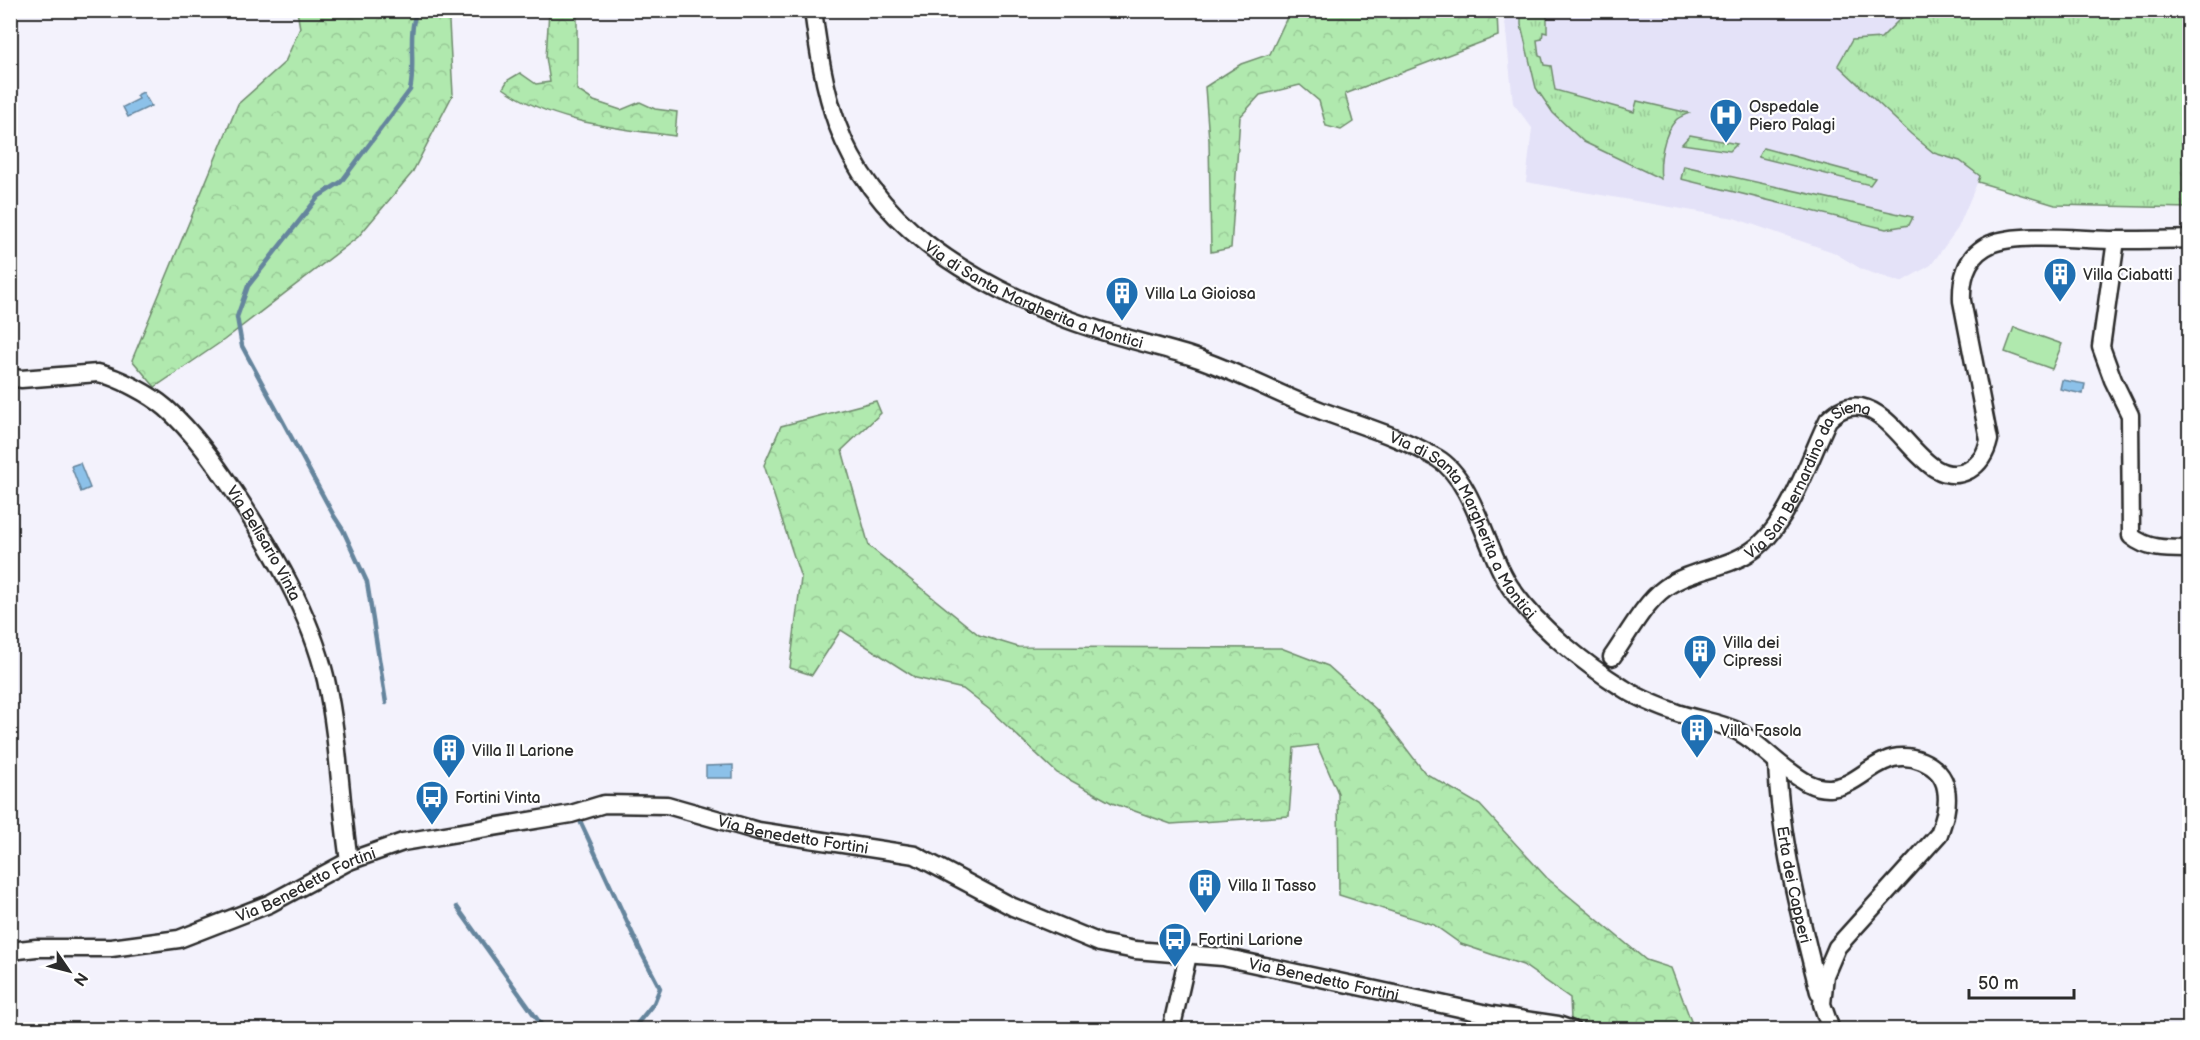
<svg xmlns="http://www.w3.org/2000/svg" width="2200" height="1040" font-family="'Balsamiq Sans',sans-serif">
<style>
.built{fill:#e4e2f8}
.grass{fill:url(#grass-tufts);stroke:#6e8a6c;stroke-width:1.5}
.forest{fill:url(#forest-crowns);stroke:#6e8a6c;stroke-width:1.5}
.garden{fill:#b0e9ae;stroke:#6e8a6c;stroke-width:1.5}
.water{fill:#8cc1e9;stroke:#65859d;stroke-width:1.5}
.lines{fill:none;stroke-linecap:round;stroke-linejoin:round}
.stream{stroke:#65859d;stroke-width:4.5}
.minor-casing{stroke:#2b2b2b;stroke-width:21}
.minor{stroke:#fff;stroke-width:16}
.labels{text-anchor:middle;stroke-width:4.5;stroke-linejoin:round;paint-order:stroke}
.poi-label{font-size:16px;fill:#2b2b2b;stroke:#fff;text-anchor:start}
.street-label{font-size:16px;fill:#2b2b2b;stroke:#fff}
</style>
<defs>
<pattern id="grass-tufts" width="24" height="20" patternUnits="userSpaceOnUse" patternTransform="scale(1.5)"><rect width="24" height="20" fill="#b0e9ae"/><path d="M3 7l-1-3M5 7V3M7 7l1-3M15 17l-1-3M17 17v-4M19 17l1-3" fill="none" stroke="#98c896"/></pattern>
<pattern id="forest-crowns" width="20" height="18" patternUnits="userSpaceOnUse" patternTransform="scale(1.5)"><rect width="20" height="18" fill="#b0e9ae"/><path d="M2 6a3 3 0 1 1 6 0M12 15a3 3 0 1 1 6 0" fill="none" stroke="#98c896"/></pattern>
</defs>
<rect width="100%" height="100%" fill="#f3f2fc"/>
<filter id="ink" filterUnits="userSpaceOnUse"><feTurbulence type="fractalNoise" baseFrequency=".0167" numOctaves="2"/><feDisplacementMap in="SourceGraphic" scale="12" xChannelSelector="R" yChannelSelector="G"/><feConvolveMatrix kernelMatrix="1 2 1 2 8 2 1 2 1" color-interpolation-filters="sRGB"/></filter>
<g filter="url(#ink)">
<path class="built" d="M 1504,11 L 1909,11 L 1881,38 L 1852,40 L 1892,115 L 1911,134 L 1934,153 L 1960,161 L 1980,176 L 1958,228 L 1931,265 L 1901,282 L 1863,270 L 1833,252 L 1734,218 L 1526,182 L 1532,128 L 1513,103 Z"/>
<g class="grass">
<path d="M 1909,10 L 2189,11 L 2189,208 L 2055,205 L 1978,182 L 1980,176 L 1960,161 L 1934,153 L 1911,134 L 1838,65 L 1852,40 L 1881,38 Z"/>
<path d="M 1521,11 L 1547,11 L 1547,33 L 1543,32 L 1542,39 L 1537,40 L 1539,56 L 1542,57 L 1544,65 L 1551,66 L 1555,90 L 1634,112 L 1637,101 L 1689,113 C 1685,115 1679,117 1676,120 C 1663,134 1659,161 1661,179 L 1584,142 L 1553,113 L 1536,88 L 1521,25 Z"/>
<path d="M 1690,135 L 1737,144 L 1730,151 L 1682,144 Z"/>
<path d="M 1763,148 L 1875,178 L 1870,185 L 1758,157 Z"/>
<path d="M 1684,166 L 1913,217 L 1909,225 L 1886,229 L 1681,179 Z"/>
</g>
<g class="forest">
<path d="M 297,11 L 450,11 L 449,22 L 453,94 L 412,173 L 358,237 L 224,340 L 155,387 L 132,360 L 238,104 L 285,62 L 300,28 Z"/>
<path d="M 549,11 L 577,11 L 577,90 L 594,101 L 621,110 L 640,102 L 655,109 L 677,112 L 675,136 C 616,128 552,123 503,88 L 508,80 L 520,73 L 536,84 L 550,82 L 546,57 Z"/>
<path d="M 1290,11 L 1497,11 L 1498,36 L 1345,94 L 1353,122 L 1341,130 L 1326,126 L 1319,101 L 1300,85 L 1260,95 L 1240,117 L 1231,248 L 1211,252 L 1209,140 L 1205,87 L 1241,64 L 1270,54 Z"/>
<path d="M 876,401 L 881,413 L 842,450 L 869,546 L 979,635 L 1018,647 L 1281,648 L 1328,666 L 1377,710 L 1425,773 L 1480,805 L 1547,878 L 1646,960 L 1671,968 L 1694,1029 L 1606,1029 L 1571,1020 L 1570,998 L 1523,965 L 1461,944 L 1434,925 L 1339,895 L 1338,793 L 1317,745 L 1294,748 L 1289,816 L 1171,824 L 1112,803 L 1057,773 L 990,710 L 963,689 L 916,678 L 841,630 L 812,675 L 790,668 L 801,578 L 764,465 L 781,426 Z"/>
</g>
<path class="garden" d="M 2014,327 L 2062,344 L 2052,369 L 2005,352 Z"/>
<g class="water">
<path d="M 143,92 L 151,106 L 128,117 L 123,107 L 139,99 L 137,95 Z"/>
<path d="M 2062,380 L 2085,384 L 2083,394 L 2060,389 Z"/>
<path d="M 80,463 L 90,488 L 81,492 L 71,466 Z"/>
<path d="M 733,765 L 733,778 L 706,778 L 706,766 Z"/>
</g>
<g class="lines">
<g class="stream">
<path d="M 386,703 L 367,582 L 343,530 L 334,516 L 242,346 L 237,317 L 248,286 L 319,196 L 341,182 L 410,90 C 416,65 407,35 417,10"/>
<path d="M 581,823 L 642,954 L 660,988 L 654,1003 L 632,1030"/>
<path d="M 457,907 L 545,1030"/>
</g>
<g class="minor-casing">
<g id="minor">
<path id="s1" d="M 813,10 C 818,48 824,88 837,124 C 873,224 966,279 1059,316 C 1102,334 1149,343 1193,357 C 1237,371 1278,395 1322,411 C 1360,425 1401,437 1437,458 C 1475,480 1487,556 1513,591 C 1539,628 1585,664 1623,688 C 1638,698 1656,705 1672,711 C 1693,720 1719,721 1739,732 C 1757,742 1771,758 1788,770 C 1800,779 1813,789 1830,788 C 1852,787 1866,769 1885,761 C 1907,750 1942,763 1946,789 C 1949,805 1944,820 1939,834 L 1837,947 L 1825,975 L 1822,1004 L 1831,1030"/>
<path d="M 2116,240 L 2101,347 L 2113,380 L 2130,415 L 2131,536 C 2148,550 2168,549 2190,549"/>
<path id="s2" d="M 10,377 L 21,379 L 98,373 C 118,377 151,395 166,408 C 193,432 215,463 235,493 C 273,551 310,612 326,680 C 339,739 340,801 349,861"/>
<path id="s3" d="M 1612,657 C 1627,636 1644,603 1665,588 C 1692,568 1730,569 1757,547 C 1789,522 1810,457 1828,420 C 1838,410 1847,405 1861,407 C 1902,415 1926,493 1969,470 C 1981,463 1986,453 1989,440 L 1962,301 C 1961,277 1967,254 1991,244 C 2018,232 2084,240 2115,240 C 2140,240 2165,240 2190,239"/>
<path id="s4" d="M 1777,763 C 1780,840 1800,917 1819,992"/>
<path id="s5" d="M 10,951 L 36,948 L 111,948 L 179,939 L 269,904 L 349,861 L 403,842 L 571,814 L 604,804 L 667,805 L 758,831 L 915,855 L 1013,907 L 1100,943 L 1135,950 L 1223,957 L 1492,1015 L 1558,1025 L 1572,1030"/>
<path d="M 1171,1030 L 1188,955"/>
</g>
</g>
<use href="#minor" class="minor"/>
</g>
</g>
<defs>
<g id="hospital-pin" transform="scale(1.725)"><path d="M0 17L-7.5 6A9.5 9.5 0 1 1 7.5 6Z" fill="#1f6fb2" stroke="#fff"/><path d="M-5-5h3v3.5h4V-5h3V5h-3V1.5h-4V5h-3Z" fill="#fff"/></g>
<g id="building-pin" transform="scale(1.725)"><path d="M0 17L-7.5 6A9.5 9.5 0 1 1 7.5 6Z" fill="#1f6fb2" stroke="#fff"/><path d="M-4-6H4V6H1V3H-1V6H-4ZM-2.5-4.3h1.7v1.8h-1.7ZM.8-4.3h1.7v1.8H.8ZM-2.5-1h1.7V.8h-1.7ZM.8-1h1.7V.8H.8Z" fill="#fff"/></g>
<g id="bus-pin" transform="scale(1.725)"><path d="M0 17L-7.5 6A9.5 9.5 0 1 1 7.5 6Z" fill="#1f6fb2" stroke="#fff"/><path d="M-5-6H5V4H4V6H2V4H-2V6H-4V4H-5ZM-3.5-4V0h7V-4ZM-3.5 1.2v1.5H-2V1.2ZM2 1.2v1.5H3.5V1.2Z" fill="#fff"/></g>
</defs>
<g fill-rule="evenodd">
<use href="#hospital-pin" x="1726" y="115"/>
<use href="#building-pin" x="2060" y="274"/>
<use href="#building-pin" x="1122" y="293"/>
<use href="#building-pin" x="1700" y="651"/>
<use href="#building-pin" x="1697" y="730"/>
<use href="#building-pin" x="449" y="750"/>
<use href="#bus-pin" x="432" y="797"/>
<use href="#building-pin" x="1205" y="885"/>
<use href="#bus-pin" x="1175" y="939"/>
</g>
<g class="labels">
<g class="poi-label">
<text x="1749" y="112">Ospedale<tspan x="1749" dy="18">Piero Palagi</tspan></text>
<text x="2083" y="280">Villa Ciabatti</text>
<text x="1145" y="299">Villa La Gioiosa</text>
<text x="1723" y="648">Villa dei<tspan x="1723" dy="18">Cipressi</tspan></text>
<text x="1720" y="736">Villa Fasola</text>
<text x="472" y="756">Villa Il Larione</text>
<text x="455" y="803">Fortini Vinta</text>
<text x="1228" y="891">Villa Il Tasso</text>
<text x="1198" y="945">Fortini Larione</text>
</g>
<g class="street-label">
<text dy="6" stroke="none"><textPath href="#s1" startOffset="388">Via di Santa Margherita a Montici</textPath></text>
<text dy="6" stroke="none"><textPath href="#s3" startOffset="279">Via San Bernardino da Siena</textPath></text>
<text dy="6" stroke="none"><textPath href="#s1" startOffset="892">Via di Santa Margherita a Montici</textPath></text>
<text dy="6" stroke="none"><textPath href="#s2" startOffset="333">Via Belisario Vinta</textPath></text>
<text dy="6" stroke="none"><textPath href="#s5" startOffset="812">Via Benedetto Fortini</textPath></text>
<text dy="6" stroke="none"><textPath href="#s4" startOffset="123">Erta dei Capperi</textPath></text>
<text dy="6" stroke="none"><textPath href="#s5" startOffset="308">Via Benedetto Fortini</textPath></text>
<text dy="6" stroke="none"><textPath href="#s5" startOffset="1368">Via Benedetto Fortini</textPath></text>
</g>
</g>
<rect width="2200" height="1040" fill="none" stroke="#fff" stroke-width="36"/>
<rect x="18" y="18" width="2164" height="1004" fill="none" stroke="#2b2b2b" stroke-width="2" filter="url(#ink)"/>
<g transform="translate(69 971) rotate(125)" stroke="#ffffff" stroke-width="4.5" paint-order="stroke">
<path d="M0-4.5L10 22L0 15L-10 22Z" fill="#2b2b2b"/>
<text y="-9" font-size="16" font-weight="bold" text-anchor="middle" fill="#2b2b2b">N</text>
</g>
<path d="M1969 989v9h105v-9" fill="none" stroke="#2b2b2b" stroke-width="3"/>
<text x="1978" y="989" font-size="18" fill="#2b2b2b" stroke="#ffffff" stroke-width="4.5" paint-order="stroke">50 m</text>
</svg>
